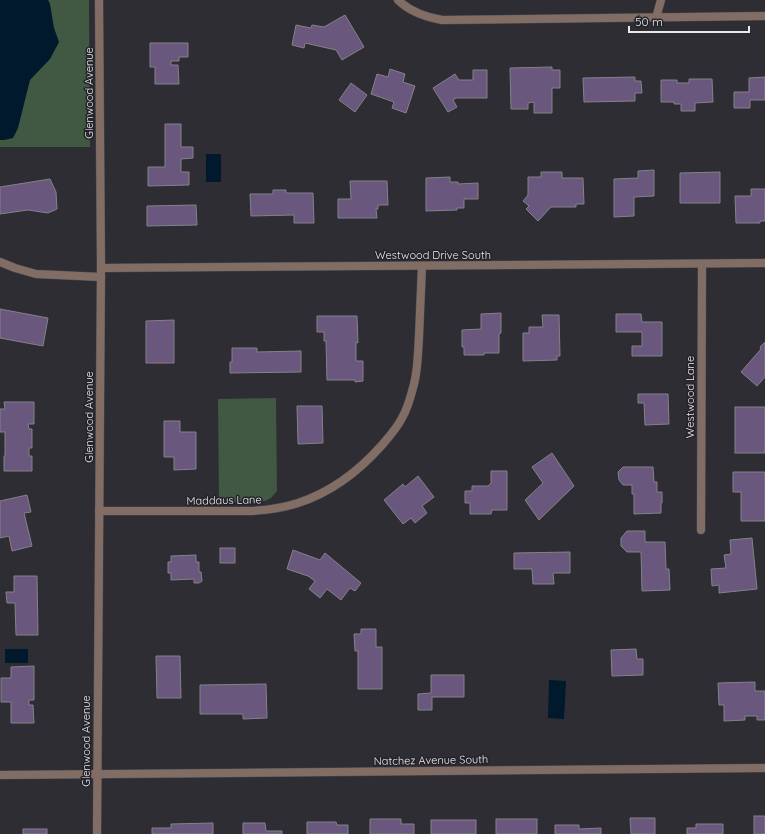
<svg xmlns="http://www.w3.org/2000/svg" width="765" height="834" font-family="Quicksand,sans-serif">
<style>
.green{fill:#415842}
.water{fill:#00192d}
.building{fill:#6a577e;stroke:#848288}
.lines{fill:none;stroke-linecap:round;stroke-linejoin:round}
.minor-casing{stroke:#4b4b51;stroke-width:9}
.tertiary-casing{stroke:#4b4b51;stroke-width:9}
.minor{stroke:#826d65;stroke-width:8}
.tertiary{stroke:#826d65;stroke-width:8}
.labels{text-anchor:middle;stroke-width:3;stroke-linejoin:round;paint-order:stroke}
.street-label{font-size:11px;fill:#e9e9ed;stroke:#242329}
</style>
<rect width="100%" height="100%" fill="#2d2d33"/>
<g class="green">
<path d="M 0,0 L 89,0 L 90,147 L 0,147 Z"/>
<path d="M 276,398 L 277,491 L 271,498 L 265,501 L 219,502 L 218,399 Z"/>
</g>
<g class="water">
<path d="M 0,0 L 48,0 L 50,4 L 54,28 L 59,42 L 50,59 L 30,80 L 18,128 L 13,138 L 4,140 L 0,140 Z"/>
<rect x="206" y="154" width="15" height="28"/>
<rect x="5" y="649" width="23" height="14"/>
<path d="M 549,680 L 566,681 L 564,719 L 548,718 Z"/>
</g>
<g class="building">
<path d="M 345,15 L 364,47 L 342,60 L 336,50 L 305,43 L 304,48 L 292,45 L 296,25 L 311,28 L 312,25 L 324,27 Z"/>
<path d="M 150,43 L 188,43 L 188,57 L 179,57 L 179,61 L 171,61 L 171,65 L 178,65 L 179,84 L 155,84 L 155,67 L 150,67 Z"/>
<path d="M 552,67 L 552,70 L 560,70 L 560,88 L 552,88 L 552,113 L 534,113 L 534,102 L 528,103 L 528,109 L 511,109 L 510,68 Z"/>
<path d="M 390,69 L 405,74 L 403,82 L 415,86 L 406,113 L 392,108 L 394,102 L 371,94 L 377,74 L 388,77 Z"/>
<path d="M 473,70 L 487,70 L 487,98 L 456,98 L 453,100 L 457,107 L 448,112 L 433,88 L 455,74 L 459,80 L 473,80 Z"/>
<path d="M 635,77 L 635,81 L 641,81 L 642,93 L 635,93 L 635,101 L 584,102 L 583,78 Z"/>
<path d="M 765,77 L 765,100 L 750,100 L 750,108 L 734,108 L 734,92 L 749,92 L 749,78 Z"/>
<path d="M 689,79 L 712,79 L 713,102 L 695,103 L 695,111 L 681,111 L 681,104 L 674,104 L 674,102 L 661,102 L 661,80 L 677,80 L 677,83 L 689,83 Z"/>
<path d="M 351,83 L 367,95 L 355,112 L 339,100 Z"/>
<path d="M 165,124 L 181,124 L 181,147 L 193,147 L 193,158 L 181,159 L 181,172 L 189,172 L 189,185 L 148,186 L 148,167 L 165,167 Z"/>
<path d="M 654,170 L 654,196 L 634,197 L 634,216 L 614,217 L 614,179 L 638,178 L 638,171 Z"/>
<path d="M 541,172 L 562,172 L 562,178 L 583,178 L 584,204 L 576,204 L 576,207 L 551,207 L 538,221 L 526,209 L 529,206 L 523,201 L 528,195 L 528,177 L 541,177 Z"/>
<path d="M 720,172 L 720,203 L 680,203 L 680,173 Z"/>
<path d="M 450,177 L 450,182 L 458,182 L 458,184 L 478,183 L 478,199 L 464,199 L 464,208 L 457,208 L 457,210 L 426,211 L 426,178 Z"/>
<path d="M 50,179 L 56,192 L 57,209 L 48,213 L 28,210 L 0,214 L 0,187 Z"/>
<path d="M 350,181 L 387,181 L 388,205 L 378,205 L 378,209 L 376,209 L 377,218 L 338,218 L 338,199 L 351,199 Z"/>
<path d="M 751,189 L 765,189 L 765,221 L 760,221 L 760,223 L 736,223 L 735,196 L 751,196 Z"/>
<path d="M 273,190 L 286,190 L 286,193 L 313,193 L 314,223 L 294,223 L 294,215 L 251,216 L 250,194 L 273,194 Z"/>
<path d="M 196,205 L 197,225 L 147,226 L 147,206 Z"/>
<path d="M 0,309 L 48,318 L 43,346 L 0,338 Z"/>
<path d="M 501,313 L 501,333 L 499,334 L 499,353 L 484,353 L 484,355 L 464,355 L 464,347 L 462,347 L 462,330 L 481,329 L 481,314 Z"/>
<path d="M 616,314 L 641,314 L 642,322 L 662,322 L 662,356 L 632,356 L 632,346 L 642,346 L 642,332 L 616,332 Z"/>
<path d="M 542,315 L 559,315 L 560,356 L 557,356 L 557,360 L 523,361 L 523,333 L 529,333 L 529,327 L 543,327 Z"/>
<path d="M 317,316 L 357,316 L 358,343 L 356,342 L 356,361 L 363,361 L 363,381 L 355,382 L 355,380 L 327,380 L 326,341 L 324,341 L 324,332 L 317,332 Z"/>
<path d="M 174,320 L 174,363 L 146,363 L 146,321 Z"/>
<path d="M 765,342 L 765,377 L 757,386 L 741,372 L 761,349 L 760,347 Z"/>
<path d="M 232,348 L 257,348 L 257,352 L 301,351 L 301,372 L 230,373 L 230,362 L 232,362 Z"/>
<path d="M 638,394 L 668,394 L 669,424 L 645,425 L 644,403 L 638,403 Z"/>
<path d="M 4,402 L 34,402 L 34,424 L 28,424 L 29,429 L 32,429 L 32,448 L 29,448 L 29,456 L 32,456 L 32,471 L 4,471 L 4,456 L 5,456 L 5,432 L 0,432 L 0,409 L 5,409 Z"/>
<path d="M 297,406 L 322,406 L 323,443 L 298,444 Z"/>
<rect x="735" y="407" width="30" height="46"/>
<path d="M 164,421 L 180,421 L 180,432 L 196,432 L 196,469 L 174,470 L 174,457 L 164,457 Z"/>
<path d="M 552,453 L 574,486 L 539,520 L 525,500 L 543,483 L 532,467 Z"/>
<path d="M 623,467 L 653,467 L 654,482 L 657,482 L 657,492 L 662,492 L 662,503 L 661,503 L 661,513 L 634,514 L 634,494 L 632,494 L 632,485 L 623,485 L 619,480 L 618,472 Z"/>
<path d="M 491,471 L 507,471 L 507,510 L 492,510 L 491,514 L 470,514 L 470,503 L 465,503 L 465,491 L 472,491 L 472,486 L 488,486 L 491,483 Z"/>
<path d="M 733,472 L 765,472 L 765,521 L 741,521 L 741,492 L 733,492 Z"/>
<path d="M 418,476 L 434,497 L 422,506 L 427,513 L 415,523 L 411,518 L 403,524 L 384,500 L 403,484 L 405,487 Z"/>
<path d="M 27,495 L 31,512 L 24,513 L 32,546 L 12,551 L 9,536 L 0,538 L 0,501 Z"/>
<path d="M 627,531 L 645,531 L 645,542 L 665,542 L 666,569 L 669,569 L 670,590 L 642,591 L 641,552 L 627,552 L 621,546 L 621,538 Z"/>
<path d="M 752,538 L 757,589 L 719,593 L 719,585 L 712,586 L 711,569 L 726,568 L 724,555 L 731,554 L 730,540 Z"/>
<rect x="220" y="548" width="15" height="15"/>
<path d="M 293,550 L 320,560 L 325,553 L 361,583 L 355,591 L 350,588 L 341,600 L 327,589 L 320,598 L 309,589 L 315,581 L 308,576 L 287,569 Z"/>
<path d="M 570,552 L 570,573 L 553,573 L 554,584 L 533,584 L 532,569 L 514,569 L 514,553 Z"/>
<path d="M 196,555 L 196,562 L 199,562 L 199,572 L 201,572 L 202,581 L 199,583 L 194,583 L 194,579 L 171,580 L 171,573 L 168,573 L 168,562 L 171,562 L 171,556 Z"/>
<path d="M 14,576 L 37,576 L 38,635 L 16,635 L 15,603 L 7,603 L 6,592 L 14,592 Z"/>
<path d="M 361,629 L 376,629 L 376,647 L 382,647 L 382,689 L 358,689 L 358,651 L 355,651 L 354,634 L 361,634 Z"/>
<path d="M 636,649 L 637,659 L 643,659 L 643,675 L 612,676 L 611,650 Z"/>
<path d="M 156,656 L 180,656 L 181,698 L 157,698 Z"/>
<path d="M 34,666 L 34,700 L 29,700 L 29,705 L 33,705 L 34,723 L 11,723 L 11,702 L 1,702 L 1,678 L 11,678 L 11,667 Z"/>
<path d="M 431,675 L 464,675 L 464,697 L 432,697 L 432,710 L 418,710 L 418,694 L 431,693 Z"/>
<path d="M 755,682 L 755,691 L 765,691 L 765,720 L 757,720 L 757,716 L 745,716 L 745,720 L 724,721 L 724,705 L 719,705 L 718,683 Z"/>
<path d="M 266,684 L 267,718 L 243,719 L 243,714 L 200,714 L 200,685 Z"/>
<rect x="754" y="816" width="11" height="18"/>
<path d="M 630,818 L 655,818 L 655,834 L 631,834 Z"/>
<path d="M 370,819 L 401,819 L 401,824 L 414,824 L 414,834 L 370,834 Z"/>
<rect x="496" y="819" width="41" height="15"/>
<rect x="431" y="820" width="45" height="14"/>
<path d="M 307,822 L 336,822 L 337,825 L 348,825 L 348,834 L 307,834 Z"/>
<path d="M 213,823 L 213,834 L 152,834 L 152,828 L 171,828 L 171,824 Z"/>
<path d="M 243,823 L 265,823 L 266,831 L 282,831 L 282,834 L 243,834 Z"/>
<path d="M 696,824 L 723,824 L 723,834 L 687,834 L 687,828 L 696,828 Z"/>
<path d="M 555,825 L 579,825 L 579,829 L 601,828 L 601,834 L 555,834 Z"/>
<rect x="23" y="829" width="24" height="5"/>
</g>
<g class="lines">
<g class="minor-casing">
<g id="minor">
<path d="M 398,0 C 410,12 425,17 442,20 L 765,16"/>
<path d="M 656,18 L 661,0"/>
<path d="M 0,262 L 15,268 L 36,274 L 101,277"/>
<path d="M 101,268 L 765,263"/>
<path d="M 99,511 L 251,511 C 267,510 283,508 298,503 C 332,492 359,471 382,445 C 389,437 397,428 402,418 C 408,408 411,396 414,384 C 418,369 418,352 419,336 C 420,313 421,290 422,266"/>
<path d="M 701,530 L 702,264"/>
<path d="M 0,775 L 765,768"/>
</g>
</g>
<g class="tertiary-casing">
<path id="tertiary" d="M 97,834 L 101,268 L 99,0"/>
</g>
<use href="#minor" class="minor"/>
<use href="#tertiary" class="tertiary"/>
</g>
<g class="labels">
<g class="street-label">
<text transform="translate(89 93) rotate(-90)" y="4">Glenwood Avenue</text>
<text x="433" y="259">Westwood Drive South</text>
<text transform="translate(690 397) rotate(-90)" y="4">Westwood Lane</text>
<text transform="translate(89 417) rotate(-90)" y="4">Glenwood Avenue</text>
<text transform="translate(224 500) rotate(-1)" y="4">Maddaus Lane</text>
<text transform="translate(86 741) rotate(-90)" y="4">Glenwood Avenue</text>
<text transform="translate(431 760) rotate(-1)" y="4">Natchez Avenue South</text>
</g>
</g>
<path d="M629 26v6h120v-6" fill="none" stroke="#e9e9ed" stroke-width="2"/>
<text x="635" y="26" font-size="12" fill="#e9e9ed" stroke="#242329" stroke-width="3" paint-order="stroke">50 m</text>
</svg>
